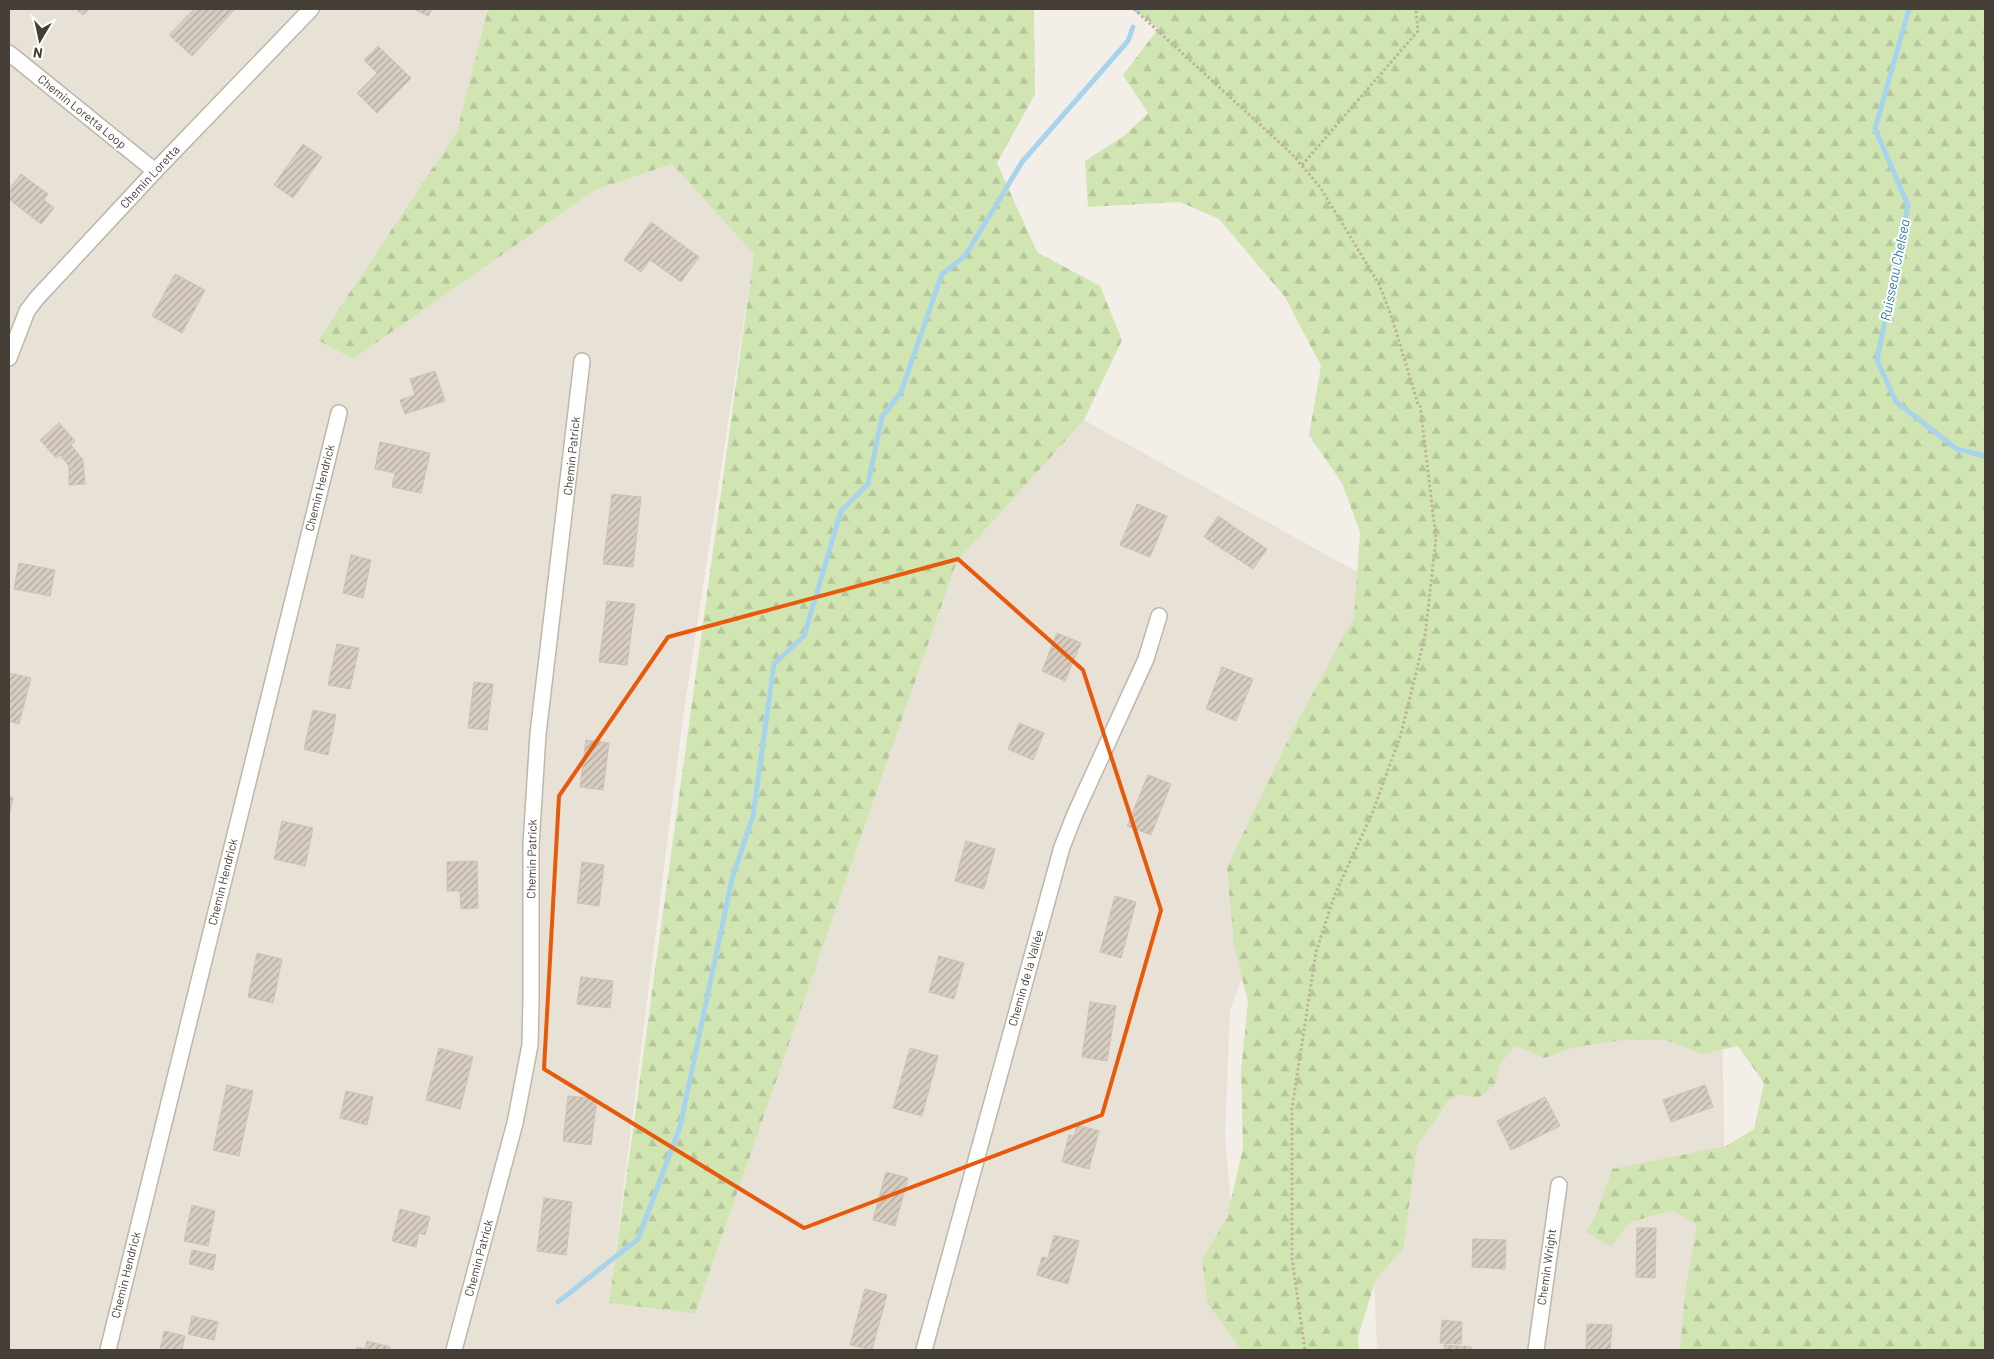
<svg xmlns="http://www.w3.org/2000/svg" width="1994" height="1359" font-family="Barlow,sans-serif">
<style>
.residential{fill:#e7e1d6}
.forest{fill:url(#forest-firs)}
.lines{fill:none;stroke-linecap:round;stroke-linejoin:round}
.stream{stroke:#a7d4ec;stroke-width:5}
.building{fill:url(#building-hatch);stroke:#cec1b1}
.minor-casing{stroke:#beb6ab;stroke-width:18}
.path{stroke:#bfb19d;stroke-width:3;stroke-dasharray:2.5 2.5;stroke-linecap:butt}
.minor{stroke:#fff;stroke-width:15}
.marked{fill:none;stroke:#e8590c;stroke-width:4;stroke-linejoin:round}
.labels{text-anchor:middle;stroke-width:4;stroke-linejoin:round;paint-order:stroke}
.street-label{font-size:12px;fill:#463f37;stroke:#fff}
.water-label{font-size:14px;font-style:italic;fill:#337ba4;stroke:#fff}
</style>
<defs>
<pattern id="forest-firs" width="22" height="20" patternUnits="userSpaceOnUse" patternTransform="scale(1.25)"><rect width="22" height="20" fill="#d1e5b3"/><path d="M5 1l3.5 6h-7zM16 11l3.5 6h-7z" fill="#b5c69b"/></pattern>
<pattern id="building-hatch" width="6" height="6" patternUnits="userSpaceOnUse" patternTransform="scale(1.25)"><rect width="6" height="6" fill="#d7cdc1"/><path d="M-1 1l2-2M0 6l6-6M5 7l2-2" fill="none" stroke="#b0a89e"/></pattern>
</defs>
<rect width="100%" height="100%" fill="#f3efe8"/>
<g class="residential">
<path d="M 9,9 L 488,9 L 457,131 L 318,339 L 353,359 L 595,190 L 673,164 L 754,254 L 683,717 L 609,1303 L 695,1314 L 957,561 L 1084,420 L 1388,589 L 1230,1010 L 1225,1136 L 1244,1350 L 9,1350 Z"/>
<path d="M 1474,989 L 1722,1012 L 1725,1185 L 1721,1350 L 1377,1350 L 1373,1250 Z"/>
</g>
<g class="forest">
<path d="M 488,9 L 1034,9 L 1035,94 L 997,163 L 1037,252 L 1100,286 L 1122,340 L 1084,420 L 957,561 L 695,1314 L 609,1303 L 754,254 L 672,164 L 595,190 L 353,359 L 318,340 L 457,131 Z"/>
<path d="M 1134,9 L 1985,9 L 1985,1350 L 1680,1350 L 1685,1295 L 1697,1225 L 1672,1210 L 1631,1222 L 1610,1246 L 1586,1232 L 1599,1208 L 1612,1169 L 1726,1146 L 1754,1129 L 1764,1083 L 1738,1046 L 1702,1054 L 1666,1040 L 1623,1040 L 1575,1047 L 1545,1058 L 1515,1046 L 1500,1064 L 1495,1085 L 1478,1098 L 1460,1094 L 1447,1102 L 1417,1146 L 1403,1249 L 1376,1279 L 1358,1337 L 1359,1350 L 1242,1350 L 1208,1304 L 1202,1260 L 1227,1218 L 1243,1148 L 1241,1072 L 1248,1002 L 1234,946 L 1227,867 L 1294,728 L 1354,617 L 1360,532 L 1342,483 L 1309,435 L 1321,366 L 1285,297 L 1219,219 L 1180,202 L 1088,207 L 1085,161 L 1125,135 L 1148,113 L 1123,75 L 1158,29 Z"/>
</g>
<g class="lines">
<g class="stream">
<path d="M 1909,9 L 1875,129 L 1908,205 L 1877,360 L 1896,402 L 1957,449 L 1985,456"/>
<path d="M 1138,11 L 1139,9"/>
<path d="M 558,1302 L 638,1239 L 680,1127 L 732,879 L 753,816 L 774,664 L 804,636 L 841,511 L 868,484 L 882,417 L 901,392 L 942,274 L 965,256 L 1022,162 L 1128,41 L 1133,27"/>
</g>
</g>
<g class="building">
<path d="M 76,9 L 89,9 L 83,15 Z"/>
<path d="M 194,9 L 234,10 L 192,56 L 169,35 Z"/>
<path d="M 414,9 L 432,9 L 428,16 Z"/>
<path d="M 378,46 L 411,78 L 377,113 L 357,93 L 377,73 L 364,60 Z"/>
<path d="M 303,144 L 322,157 L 293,198 L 274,185 Z"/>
<path d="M 21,174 L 48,194 L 44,200 L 54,208 L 41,224 L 9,199 L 9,189 Z"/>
<path d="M 651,222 L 699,257 L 681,282 L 650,260 L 641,272 L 624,260 Z"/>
<path d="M 175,274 L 205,290 L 182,333 L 152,316 Z"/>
<path d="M 435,371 L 445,401 L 405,414 L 400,400 L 415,395 L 410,379 Z"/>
<path d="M 59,423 L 75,441 L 71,445 L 83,460 L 85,484 L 69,485 L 69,466 L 60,455 L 56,458 L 40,440 Z"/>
<path d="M 380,442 L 430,453 L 421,493 L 392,487 L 395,473 L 375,469 Z"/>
<path d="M 612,494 L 641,497 L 633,567 L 603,564 Z"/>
<path d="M 1137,504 L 1167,516 L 1150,557 L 1120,545 Z"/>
<path d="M 1218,516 L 1267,549 L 1253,569 L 1204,537 Z"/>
<path d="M 351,555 L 371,560 L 363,598 L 343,593 Z"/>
<path d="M 19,563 L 55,570 L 50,596 L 14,589 Z"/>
<path d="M 607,601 L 635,604 L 627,665 L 599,662 Z"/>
<path d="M 1057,633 L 1081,643 L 1065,681 L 1042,671 Z"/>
<path d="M 337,644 L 359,648 L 350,689 L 328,685 Z"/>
<path d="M 1222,667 L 1253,679 L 1236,721 L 1206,709 Z"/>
<path d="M 9,673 L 31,678 L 19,724 L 9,721 Z"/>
<path d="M 474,682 L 493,684 L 487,730 L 468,728 Z"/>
<path d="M 313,710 L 336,715 L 328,755 L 304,749 Z"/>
<path d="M 1019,723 L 1044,733 L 1033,760 L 1008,749 Z"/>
<path d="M 586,740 L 609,743 L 603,790 L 580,787 Z"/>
<path d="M 1148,775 L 1171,784 L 1151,835 L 1127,826 Z"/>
<path d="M 9,796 L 13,798 L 9,817 Z"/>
<path d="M 282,821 L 313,828 L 305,866 L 274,859 Z"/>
<path d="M 966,841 L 995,849 L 984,889 L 955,881 Z"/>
<path d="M 477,861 L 478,908 L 461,909 L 460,891 L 447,891 L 447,862 Z"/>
<path d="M 582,862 L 604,865 L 599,906 L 577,903 Z"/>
<path d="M 1115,896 L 1136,902 L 1121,958 L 1100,952 Z"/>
<path d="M 257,953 L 282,959 L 273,1003 L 248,997 Z"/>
<path d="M 939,956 L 964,963 L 954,999 L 929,992 Z"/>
<path d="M 581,977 L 613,981 L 610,1008 L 577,1004 Z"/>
<path d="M 1090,1002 L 1116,1006 L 1107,1061 L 1082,1057 Z"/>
<path d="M 439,1048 L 473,1057 L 460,1109 L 426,1100 Z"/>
<path d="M 910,1048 L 938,1056 L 922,1116 L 893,1108 Z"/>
<path d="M 227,1085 L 253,1091 L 239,1156 L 213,1150 Z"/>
<path d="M 1705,1085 L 1713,1107 L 1671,1122 L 1663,1100 Z"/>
<path d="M 346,1091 L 373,1097 L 367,1125 L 340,1118 Z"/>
<path d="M 568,1096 L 597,1099 L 591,1145 L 563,1141 Z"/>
<path d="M 1545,1097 L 1560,1126 L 1511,1150 L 1497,1121 Z"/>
<path d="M 1077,1125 L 1099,1131 L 1089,1169 L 1062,1162 L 1069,1135 L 1074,1136 Z"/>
<path d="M 886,1172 L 908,1178 L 895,1226 L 873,1220 Z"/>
<path d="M 544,1198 L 572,1202 L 566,1255 L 537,1251 Z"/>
<path d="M 192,1205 L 215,1211 L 208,1246 L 184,1241 Z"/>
<path d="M 400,1209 L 430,1217 L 425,1235 L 419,1233 L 416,1247 L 392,1241 Z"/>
<path d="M 1637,1228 L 1656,1228 L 1655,1278 L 1636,1277 Z"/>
<path d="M 1054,1235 L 1079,1241 L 1068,1284 L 1037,1275 L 1042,1257 L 1048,1258 Z"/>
<path d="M 1473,1239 L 1506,1240 L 1505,1269 L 1472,1267 Z"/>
<path d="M 192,1250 L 216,1255 L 213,1270 L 189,1264 Z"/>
<path d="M 865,1289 L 887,1295 L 872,1350 L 850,1345 Z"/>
<path d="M 192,1316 L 218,1322 L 214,1340 L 188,1334 Z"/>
<path d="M 1442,1320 L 1462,1322 L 1461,1344 L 1440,1343 Z"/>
<path d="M 1587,1324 L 1612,1325 L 1610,1350 L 1586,1350 Z"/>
<path d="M 164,1331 L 185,1336 L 182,1350 L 160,1350 Z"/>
<path d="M 367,1341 L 390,1347 L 390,1350 L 356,1350 L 357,1347 L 365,1349 Z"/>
<path d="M 1444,1345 L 1471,1347 L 1471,1350 L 1444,1350 Z"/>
</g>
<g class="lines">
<g class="minor-casing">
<g id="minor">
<path d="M 9,53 L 155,171"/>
<path d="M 9,358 L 27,311 L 37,298 L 155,171 L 311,9"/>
<path d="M 108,1350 L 339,413"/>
<path d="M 454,1350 L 515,1123 L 530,1045 L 531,1000 L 531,845 L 538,734 L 582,361"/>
<path d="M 924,1350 L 1062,847 L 1075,814 L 1146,659 L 1159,616"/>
<path d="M 1536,1350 L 1559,1185"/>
</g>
</g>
<g class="path">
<path d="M 1134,9 L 1292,154 L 1320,187 L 1379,284 L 1392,318 L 1418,404 L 1420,405 L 1436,538 L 1425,636 L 1401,734 L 1372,814 L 1335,894 L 1316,952 L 1292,1108 L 1292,1258 L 1305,1350"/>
<path d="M 1302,165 L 1418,31 L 1416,9"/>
</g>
<use href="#minor" class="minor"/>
</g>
<path class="marked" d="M 958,559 L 1083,670 L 1161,910 L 1102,1115 L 804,1228 L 544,1069 L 559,796 L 668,637 Z"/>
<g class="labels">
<g class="street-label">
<text transform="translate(82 112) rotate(39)" y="4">Chemin Loretta Loop</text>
<text transform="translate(150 177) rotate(-47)" y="4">Chemin Loretta</text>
<text transform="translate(572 456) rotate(-84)" y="4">Chemin Patrick</text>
<text transform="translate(320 488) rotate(-76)" y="4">Chemin Hendrick</text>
<text transform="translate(532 859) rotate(-89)" y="4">Chemin Patrick</text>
<text transform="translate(223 882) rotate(-76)" y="4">Chemin Hendrick</text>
<text transform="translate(1026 978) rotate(-74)" y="4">Chemin de la Vallée</text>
<text transform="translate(479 1258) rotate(-75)" y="4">Chemin Patrick</text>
<text transform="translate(1547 1267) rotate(-82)" y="4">Chemin Wright</text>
<text transform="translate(126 1275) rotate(-76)" y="4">Chemin Hendrick</text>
</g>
<g class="water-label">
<text transform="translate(1895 270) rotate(-79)" y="5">Ruisseau Chelsea</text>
</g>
</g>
<rect width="1994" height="1359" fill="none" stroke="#463f37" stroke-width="20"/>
<g transform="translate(40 40) rotate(189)" stroke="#ffffff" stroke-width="4" paint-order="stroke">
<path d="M0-4L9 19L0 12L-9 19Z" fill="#463f37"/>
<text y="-8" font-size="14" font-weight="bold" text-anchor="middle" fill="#463f37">N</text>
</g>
</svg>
